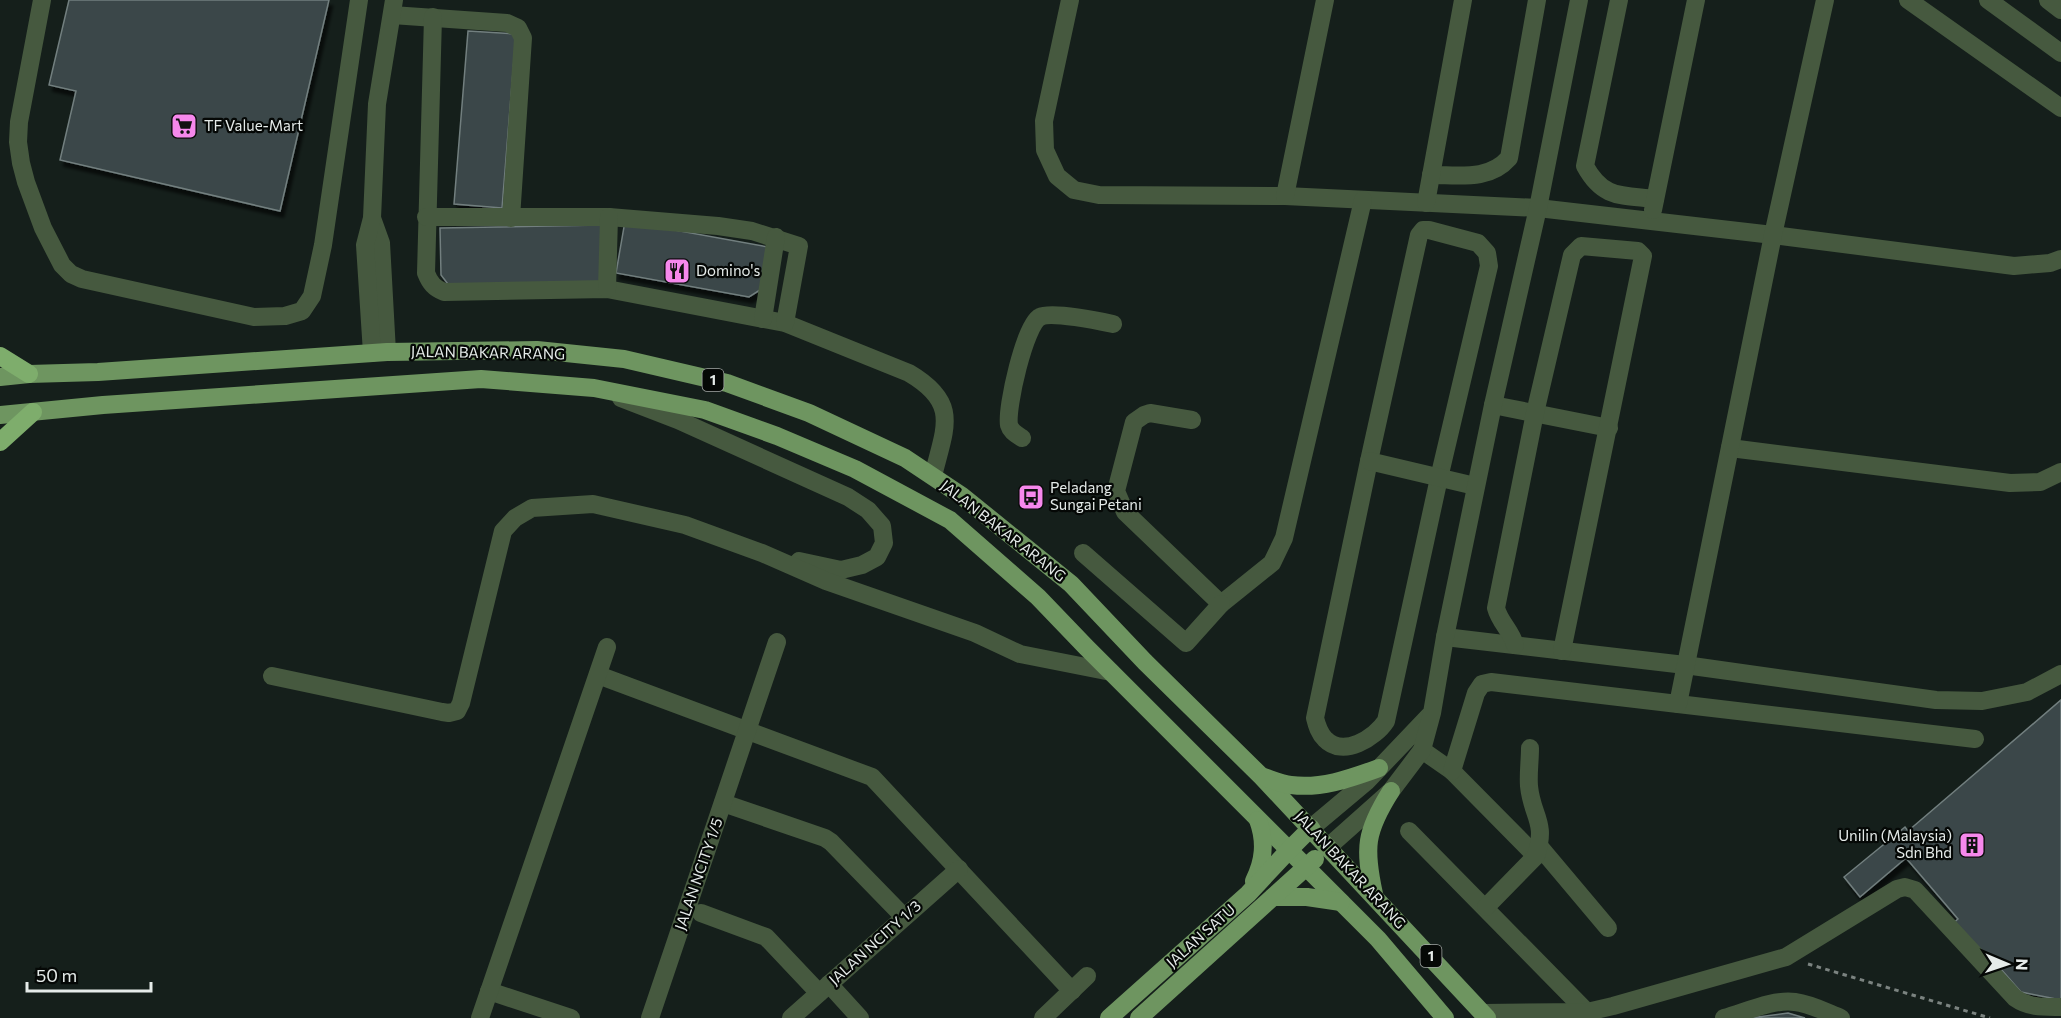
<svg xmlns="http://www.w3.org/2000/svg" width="2061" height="1018" font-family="Commissioner,sans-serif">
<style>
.building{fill:#3b4748;stroke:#727f7f;stroke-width:1.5;filter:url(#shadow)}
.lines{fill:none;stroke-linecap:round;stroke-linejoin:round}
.path{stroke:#7b8380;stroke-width:3;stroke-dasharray:4.5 4.5;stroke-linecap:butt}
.minor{stroke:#46593f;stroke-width:18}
.major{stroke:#6e9560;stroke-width:18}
.highway{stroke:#7ead6c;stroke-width:18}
.labels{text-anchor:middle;stroke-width:4.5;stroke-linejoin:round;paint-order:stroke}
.shield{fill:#050806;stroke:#a2a7a5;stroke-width:1.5}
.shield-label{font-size:14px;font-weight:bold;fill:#e5ebe9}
.poi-label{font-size:15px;fill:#e5ebe9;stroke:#050806;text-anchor:start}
.street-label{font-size:15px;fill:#e5ebe9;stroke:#050806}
</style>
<defs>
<filter id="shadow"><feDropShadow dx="3.5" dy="6" stdDeviation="1.5" flood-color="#0009"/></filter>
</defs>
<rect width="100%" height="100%" fill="#151f1b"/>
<g class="building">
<path d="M 69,0 L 329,0 L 280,211 L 60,160 L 76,91 L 49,85 Z"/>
<path d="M 468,31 L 516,34 L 502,208 L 454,204 Z"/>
<path d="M 625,221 L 768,247 L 760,290 L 749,297 L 616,273 Z"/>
<path d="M 601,225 L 602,285 L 451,288 L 441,275 L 440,228 Z"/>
<path d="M 2061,700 L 2061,1000 L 2021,992 L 1993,960 L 1986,966 L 1951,925 L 1958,919 L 1906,858 L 1860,897 L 1844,877 L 1905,827 L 1908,831 Z"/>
<path d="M 1788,1013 L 1805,1018 L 1750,1018 Z"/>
</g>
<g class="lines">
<path class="path" d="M 1808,964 L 1990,1018"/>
<g class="minor">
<path d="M 42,0 L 19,122 L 18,142 L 21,163 L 26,182 L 43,228 L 62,265 L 71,274 L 82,279 L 254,317 L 285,316 L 302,311 L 312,296 L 323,245 L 359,0"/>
<path d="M 1070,0 L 1044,121 L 1045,150 L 1057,176 L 1074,190 L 1099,195 L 1285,196 L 1538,208 L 1773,235 L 2014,266 L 2050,263 L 2061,259"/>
<path d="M 1619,0 L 1585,166 C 1603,199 1621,195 1655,199"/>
<path d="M 1908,0 L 2061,108"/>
<path d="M 1988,0 L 2061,53"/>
<path d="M 2048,0 L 2061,10"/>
<path d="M 392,15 L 507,23 L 518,28 L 523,38 L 511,218"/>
<path d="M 433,17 L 426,273 C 430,283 434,288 444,292 L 607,289 L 785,323 L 909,373 C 960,403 945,427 933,476"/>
<path d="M 1431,175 C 1459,175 1489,181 1509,158 L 1537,0"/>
<path d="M 1285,196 L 1325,0"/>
<path d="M 1426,203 L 1463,0"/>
<path d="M 1653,210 L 1696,0"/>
<path d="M 426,217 L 609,217 L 718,226 L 752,231 L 799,246 L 785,323"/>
<path d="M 372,218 L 381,243 L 387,352"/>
<path d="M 1423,230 L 1429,230 L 1478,243 L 1487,253 L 1489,266 L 1439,478 L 1386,721 C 1375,738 1343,758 1325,739 C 1319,733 1317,726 1315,718 L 1369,461 L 1419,235 Z"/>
<path d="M 607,289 L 609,217"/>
<path d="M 763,319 L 776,237"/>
<path d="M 372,353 L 365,245 L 372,218 L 377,104 L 394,0"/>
<path d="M 621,398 L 678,420 L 848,497 L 868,510 L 882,526 L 884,543 L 877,557 L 862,565 L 841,570 L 799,561"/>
<path d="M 1493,405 L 1609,428"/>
<path d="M 1192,420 L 1150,413 L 1144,415 L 1134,422 L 1116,491 L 1125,512 L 1221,604 L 1272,563 L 1284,538 L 1363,200"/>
<path d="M 1022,438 C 1016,434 1011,432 1009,425 C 1006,408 1025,324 1040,317 C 1051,311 1099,321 1113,324"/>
<path d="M 1730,448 L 2010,483 L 2040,482 L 2061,472"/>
<path d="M 1369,461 L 1475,486"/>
<path d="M 1083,553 L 1186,643 L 1221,604"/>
<path d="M 1445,637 L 1685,665 L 1936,700 L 1982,701 L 2027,692 L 2061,674"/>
<path d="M 1515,645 C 1511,630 1500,623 1496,608 L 1535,413 L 1572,255 L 1581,246 L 1638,251 L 1643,256 L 1562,651"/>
<path d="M 598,675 L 872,777 L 1072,991"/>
<path d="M 272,676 L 442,712 L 449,713 L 457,711 L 461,703 L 503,531 L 515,518 L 532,508 L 593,504 L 685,525 L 762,553 L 826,581 L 975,633 L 1020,654 L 1111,672"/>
<path d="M 1678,704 L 1975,739"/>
<path d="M 1422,750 L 1452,771 L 1536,856"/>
<path d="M 1452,771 L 1476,693 L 1482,684 L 1491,682 L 1678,704 L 1773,235 L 1825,0"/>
<path d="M 723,803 L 825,838 L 831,842 L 904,917"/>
<path d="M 1311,828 L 1367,781 L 1429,716"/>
<path d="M 1409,831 L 1587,1012"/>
<path d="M 1539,846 L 1608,928"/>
<path d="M 1327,848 L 1391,791 L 1422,750 L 1432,713 L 1445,637 L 1493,405 L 1538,208 L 1579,0"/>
<path d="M 1486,907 L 1536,856 C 1547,821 1532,817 1529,786 C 1528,774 1530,761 1530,748"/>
<path d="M 701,913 L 766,937 L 819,993"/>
<path d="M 829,984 L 860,1018"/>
<path d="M 489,991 L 571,1018"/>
<path d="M 1483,1013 L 1587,1012 L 1613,1006 L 1786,957 L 1897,889 L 1905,887 L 1915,890 L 2015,998 C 2029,1008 2044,1007 2061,1007"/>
<path d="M 480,1018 L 607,647"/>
<path d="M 650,1018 L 777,642"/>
<path d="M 791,1018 L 959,869"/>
<path d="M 1043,1018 L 1087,976"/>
<path d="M 1724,1018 C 1746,1012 1772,999 1795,1002 C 1811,1004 1826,1012 1841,1018"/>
</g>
<g class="major">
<path d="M 0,377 L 29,374 L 98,372 L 387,352 L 537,350 L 624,359 L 727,383 L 809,413 L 905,458 L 962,496 L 1071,584 L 1145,662 L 1262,777 L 1487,1018"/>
<path d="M 0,415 L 103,405 L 481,379 L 594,388 L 705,410 L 777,436 L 855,469 L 950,520 L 1038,597 L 1086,647 L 1378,939 L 1445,1018"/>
<path d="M 1264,777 C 1273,780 1282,784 1291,785 C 1322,789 1351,778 1379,768"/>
<path d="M 1254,881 C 1264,861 1266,842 1258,820"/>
<path d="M 1374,894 C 1364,848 1365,832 1391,791"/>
<path d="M 1273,897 L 1307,897 L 1341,902"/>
<path d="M 1109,1018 L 1248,894 L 1289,850 L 1311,828"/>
<path d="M 1139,1018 L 1315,859"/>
</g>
<g class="highway">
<path d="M 0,356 L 29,374"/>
<path d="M 0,442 L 33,412"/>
</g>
</g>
<defs>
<g id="supermarket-square" transform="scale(1.35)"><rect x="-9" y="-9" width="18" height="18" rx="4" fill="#f688ec" stroke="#050806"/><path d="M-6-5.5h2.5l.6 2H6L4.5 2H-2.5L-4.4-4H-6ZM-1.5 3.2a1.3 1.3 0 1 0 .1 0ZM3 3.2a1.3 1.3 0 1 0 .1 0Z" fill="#111"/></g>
<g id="restaurant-square" transform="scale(1.35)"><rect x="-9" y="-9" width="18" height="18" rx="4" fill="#f688ec" stroke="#050806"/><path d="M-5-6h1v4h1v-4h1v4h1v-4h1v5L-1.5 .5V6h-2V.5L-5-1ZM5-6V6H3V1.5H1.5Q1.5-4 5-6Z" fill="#111"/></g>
<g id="bus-square" transform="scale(1.35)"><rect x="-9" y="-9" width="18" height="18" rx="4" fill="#f688ec" stroke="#050806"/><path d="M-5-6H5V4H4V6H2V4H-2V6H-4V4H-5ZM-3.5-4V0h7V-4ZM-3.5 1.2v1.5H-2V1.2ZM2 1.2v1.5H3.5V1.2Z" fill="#111"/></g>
<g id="building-square" transform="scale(1.35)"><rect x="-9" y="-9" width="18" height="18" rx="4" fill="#f688ec" stroke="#050806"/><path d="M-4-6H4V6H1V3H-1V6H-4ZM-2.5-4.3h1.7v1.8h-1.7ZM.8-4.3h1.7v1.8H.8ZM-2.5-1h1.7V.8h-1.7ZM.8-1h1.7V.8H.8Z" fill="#111"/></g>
</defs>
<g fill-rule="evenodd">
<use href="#supermarket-square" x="184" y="126"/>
<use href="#restaurant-square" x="677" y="271"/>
<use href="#bus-square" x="1031" y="497"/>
<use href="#building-square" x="1972" y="845"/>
</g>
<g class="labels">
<g class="shield">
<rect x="702.5" y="369" width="21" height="22" rx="4.5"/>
<rect x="1420.5" y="945" width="21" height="22" rx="4.5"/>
</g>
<g class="shield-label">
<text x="713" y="385">1</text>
<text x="1431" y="961">1</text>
</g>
<g class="poi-label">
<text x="204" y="131">TF Value-Mart</text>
<text x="696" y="276">Domino's</text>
<text x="1050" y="493">Peladang<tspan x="1050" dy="17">Sungai Petani</tspan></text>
<text x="1952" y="841" text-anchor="end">Unilin (Malaysia)<tspan x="1952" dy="17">Sdn Bhd</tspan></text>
</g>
<g class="street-label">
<text transform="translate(488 353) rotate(1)" y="5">JALAN BAKAR ARANG</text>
<text transform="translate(1003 531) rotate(38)" y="5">JALAN BAKAR ARANG</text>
<text transform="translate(1350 870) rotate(47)" y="5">JALAN BAKAR ARANG</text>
<text transform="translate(699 874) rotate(-71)" y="5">JALAN NCITY 1/5</text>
<text transform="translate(1201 936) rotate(-42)" y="5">JALAN SATU</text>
<text transform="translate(875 943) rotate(-42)" y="5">JALAN NCITY 1/3</text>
</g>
</g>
<g transform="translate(2007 964) rotate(92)" stroke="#050806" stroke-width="4.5" paint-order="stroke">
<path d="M0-4.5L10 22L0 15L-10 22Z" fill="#e5ebe9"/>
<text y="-9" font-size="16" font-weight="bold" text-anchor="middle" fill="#e5ebe9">N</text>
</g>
<path d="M27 982v9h124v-9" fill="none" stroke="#e5ebe9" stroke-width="3"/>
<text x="36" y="982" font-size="18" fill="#e5ebe9" stroke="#050806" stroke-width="4.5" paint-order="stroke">50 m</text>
</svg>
